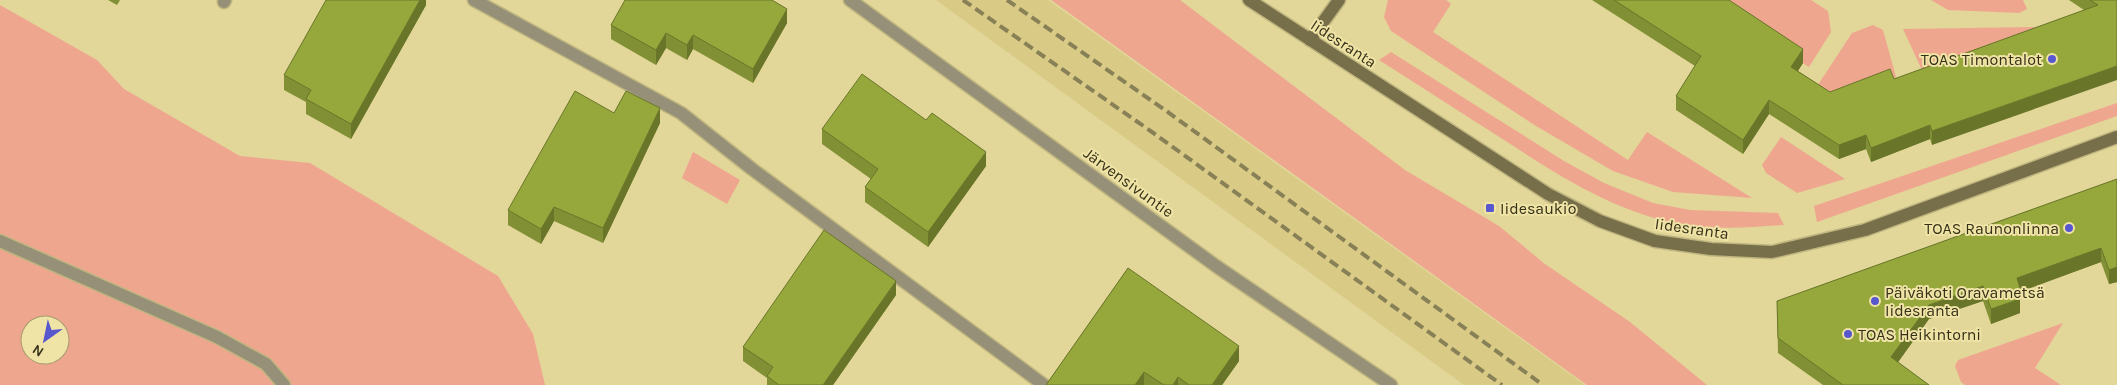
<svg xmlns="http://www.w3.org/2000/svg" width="2117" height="385" font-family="Karla,sans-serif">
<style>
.built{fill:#d9cb86}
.green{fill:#efa68f;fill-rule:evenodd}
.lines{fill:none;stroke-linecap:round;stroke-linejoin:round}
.service-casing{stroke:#bfb57f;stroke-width:15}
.tertiary-casing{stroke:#bfb57f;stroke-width:15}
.secondary-casing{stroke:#bfb57f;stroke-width:15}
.service{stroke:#959077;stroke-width:12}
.tertiary{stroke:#959077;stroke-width:12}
.secondary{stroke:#776f4a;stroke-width:12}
.rail{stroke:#888056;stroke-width:4;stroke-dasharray:10 5;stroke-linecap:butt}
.wall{fill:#819034}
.shaded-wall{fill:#69762a}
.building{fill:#96a83c;stroke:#69762a}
.poi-dot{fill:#5757ce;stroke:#efe3a6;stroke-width:2}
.labels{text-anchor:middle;stroke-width:4;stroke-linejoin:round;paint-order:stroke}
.street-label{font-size:16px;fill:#353018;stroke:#efe3a6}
.poi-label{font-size:16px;fill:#353018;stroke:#efe3a6;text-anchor:start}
</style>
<rect width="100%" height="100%" fill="#e2d699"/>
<path class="built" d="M 936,0 L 1048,0 L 1585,385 L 1464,385 Z"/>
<g class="green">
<path d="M 1051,0 L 1180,0 L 1405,170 L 1499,226 L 1545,264 L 1630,322 L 1707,385 L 1587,385 Z"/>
<path d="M 1388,0 L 1446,0 L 1451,4 L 1433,32 L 1628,160 L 1647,132 L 1752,198 L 1673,192 L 1613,171 L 1536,126 L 1391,31 L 1384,17 Z"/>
<path d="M 1712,0 L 1811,0 L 1828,11 L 1831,32 L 1809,67 L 1710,3 Z"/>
<path d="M 1931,0 L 2023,0 L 2027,9 L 2019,13 L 1948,10 Z"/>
<path d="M 0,5 L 97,60 L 124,89 L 240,156 L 310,163 L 498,276 L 533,334 L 545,385 L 0,385 ZM 30,325 L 60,325 L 60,355 L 30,355 Z"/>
<path d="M 1873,25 L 1883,30 L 1896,77 L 1890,83 L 1830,106 L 1812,94 L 1852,33 Z"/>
<path d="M 2037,27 L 2042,39 L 1927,81 L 1903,29 Z"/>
<path d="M 1391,52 L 1564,161 L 1604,183 L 1653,203 L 1690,210 L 1778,213 L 1784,225 C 1752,227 1719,230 1686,225 C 1617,214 1558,175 1501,138 C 1460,112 1420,86 1379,60 Z"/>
<path d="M 2117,103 L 2117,116 L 1817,222 L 1814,206 Z"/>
<path d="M 1781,137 L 1845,179 L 1797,193 L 1766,173 L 1762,165 Z"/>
<path d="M 693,152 L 740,180 L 727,204 L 682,178 Z"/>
<path d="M 2063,323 L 2035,368 L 2061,385 L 1965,385 L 1961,382 L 1955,366 L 1958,360 Z"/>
</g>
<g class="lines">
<g class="service-casing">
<g id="service">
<path d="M 474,0 L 681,113 L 752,169 L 1044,385"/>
<path d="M 224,2 L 225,0"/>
<path d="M 0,241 L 217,337 L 266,364 L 284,385"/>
</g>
</g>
<g class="tertiary-casing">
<path id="tertiary" d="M 850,0 L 1216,266 L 1391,385"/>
</g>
<g class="secondary-casing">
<g id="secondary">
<path d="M 1249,0 L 1548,194 L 1600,221 L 1655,241 L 1711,249 L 1772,252 L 1865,230 L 2117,137"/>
<path d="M 1310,40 L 1339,0"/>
</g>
</g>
<use href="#service" class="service"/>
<use href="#tertiary" class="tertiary"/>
<use href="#secondary" class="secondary"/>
<g class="rail">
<path d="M 963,0 L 1152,132 L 1502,385"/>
<path d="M 1007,0 L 1165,110 L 1543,385"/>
</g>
</g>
<g class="wall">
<path d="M 108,0 L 120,0 L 117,5 Z"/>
<path d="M 426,0 L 426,5 L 351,139 L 306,114 L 306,102 L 284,90 L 284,75 Z"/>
<path d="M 1592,0 L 1729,0 L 1803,63 L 1798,71 L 1830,92 L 1894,79 L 2084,10 L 2069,0 L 2117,0 L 1932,145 L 1930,139 L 1871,162 L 1866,149 L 1839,159 L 1769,114 L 1743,154 L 1676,110 L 1676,96 L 1695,66 Z"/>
<path d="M 787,23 L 753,83 L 693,49 L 687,60 L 666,48 L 656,65 L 611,39 L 611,25 Z"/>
<path d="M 614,113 L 660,123 L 603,243 L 554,221 L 541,244 L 508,225 L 508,210 Z"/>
<path d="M 822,129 L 986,166 L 928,247 L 865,202 L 865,187 L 871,179 L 822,144 Z"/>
<path d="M 2117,179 L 2117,282 L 2109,284 L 2101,262 L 2020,291 L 2020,313 L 1991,324 L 1983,301 L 1929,319 L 1898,362 L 1929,385 L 1823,385 L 1778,353 L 1777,301 Z"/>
<path d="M 1128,268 L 1239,361 L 1222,385 L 1046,385 Z"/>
<path d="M 896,295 L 833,385 L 767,385 L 767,378 L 743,361 L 743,347 Z"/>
</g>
<g class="shaded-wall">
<path d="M 420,0 L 426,0 L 426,5 L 351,139 L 351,124 Z"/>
<path d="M 787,9 L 787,23 L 753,83 L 753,69 Z"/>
<path d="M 666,33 L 666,48 L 656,65 L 656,50 Z"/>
<path d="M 693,35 L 693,49 L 687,60 L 687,45 Z"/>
<path d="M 1803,49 L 1803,63 L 1791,81 L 1791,67 Z"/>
<path d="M 2117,66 L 2117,80 L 1932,145 L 1932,131 Z"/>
<path d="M 1769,100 L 1769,114 L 1743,154 L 1743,140 Z"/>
<path d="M 660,108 L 660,123 L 603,243 L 603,228 Z"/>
<path d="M 1930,125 L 1930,139 L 1871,162 L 1871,148 Z"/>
<path d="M 1866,135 L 1866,149 L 1839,159 L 1839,145 Z"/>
<path d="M 986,152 L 986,166 L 928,247 L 928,232 Z"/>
<path d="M 554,207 L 554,221 L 541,244 L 541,229 Z"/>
<path d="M 2101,248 L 2101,262 L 2017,293 L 2017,278 Z"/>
<path d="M 2117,267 L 2117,282 L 2109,284 L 2109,270 Z"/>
<path d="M 896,281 L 896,295 L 833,385 L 823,385 Z"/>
<path d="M 1983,286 L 1983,301 L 1929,319 L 1891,372 L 1891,357 L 1929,305 Z"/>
<path d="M 2020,299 L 2020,313 L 1991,324 L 1991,309 Z"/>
<path d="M 1239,346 L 1239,361 L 1222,385 L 1212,385 Z"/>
<path d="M 1144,372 L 1144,385 L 1135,385 Z"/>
<path d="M 1178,377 L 1178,385 L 1173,385 Z"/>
</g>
<g class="building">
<path d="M 326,0 L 420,0 L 351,124 L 306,99 L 311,90 L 284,75 Z"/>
<path d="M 625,0 L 772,0 L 787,9 L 753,69 L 693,35 L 687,45 L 666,33 L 656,50 L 611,25 Z"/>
<path d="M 1614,0 L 1729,0 L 1803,49 L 1791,67 L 1830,92 L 1890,69 L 1894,79 L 2098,5 L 2090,0 L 2117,0 L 2117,66 L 1932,131 L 1930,125 L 1871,148 L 1866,135 L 1839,145 L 1769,100 L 1743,140 L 1676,96 L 1701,56 Z"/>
<path d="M 862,74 L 926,120 L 932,113 L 986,152 L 928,232 L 865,187 L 878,169 L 822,129 Z"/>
<path d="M 575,91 L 614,113 L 626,91 L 660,108 L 603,228 L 554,207 L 541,229 L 508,210 Z"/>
<path d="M 2117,179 L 2117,267 L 2109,270 L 2101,248 L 2017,278 L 2020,288 L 2020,299 L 1991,309 L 1983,286 L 1929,305 L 1891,357 L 1929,385 L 1843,385 L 1778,338 L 1777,301 Z"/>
<path d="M 824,230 L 896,281 L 823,385 L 779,385 L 767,376 L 773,367 L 743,347 Z"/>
<path d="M 1128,268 L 1239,346 L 1212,385 L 1189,385 L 1178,377 L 1173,385 L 1164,385 L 1144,372 L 1135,385 L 1046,385 Z"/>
</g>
<g class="poi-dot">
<circle cx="2052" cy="59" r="5"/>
<rect x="1485" y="203" width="10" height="10" rx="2.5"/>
<circle cx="2069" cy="228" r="5"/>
<circle cx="1875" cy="301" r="5"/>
<circle cx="1848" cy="334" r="5"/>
</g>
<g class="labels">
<g class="street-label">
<text transform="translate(1344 43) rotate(33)" y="6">Iidesranta</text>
<text transform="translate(1129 182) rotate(36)" y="6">Järvensivuntie</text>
<text transform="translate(1692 228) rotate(8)" y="6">Iidesranta</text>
</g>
<g class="poi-label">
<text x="2042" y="65" text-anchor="end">TOAS Timontalot</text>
<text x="1500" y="214">Iidesaukio</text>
<text x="2059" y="234" text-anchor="end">TOAS Raunonlinna</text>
<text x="1885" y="298">Päiväkoti Oravametsä<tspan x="1885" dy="18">Iidesranta</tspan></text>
<text x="1858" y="340">TOAS Heikintorni</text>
</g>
</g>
<g transform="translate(45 340) rotate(213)"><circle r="24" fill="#efe3a6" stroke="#a59b6d"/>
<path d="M0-4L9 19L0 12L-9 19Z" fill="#5757ce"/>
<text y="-8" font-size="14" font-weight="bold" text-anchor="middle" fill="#353018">N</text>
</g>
</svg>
